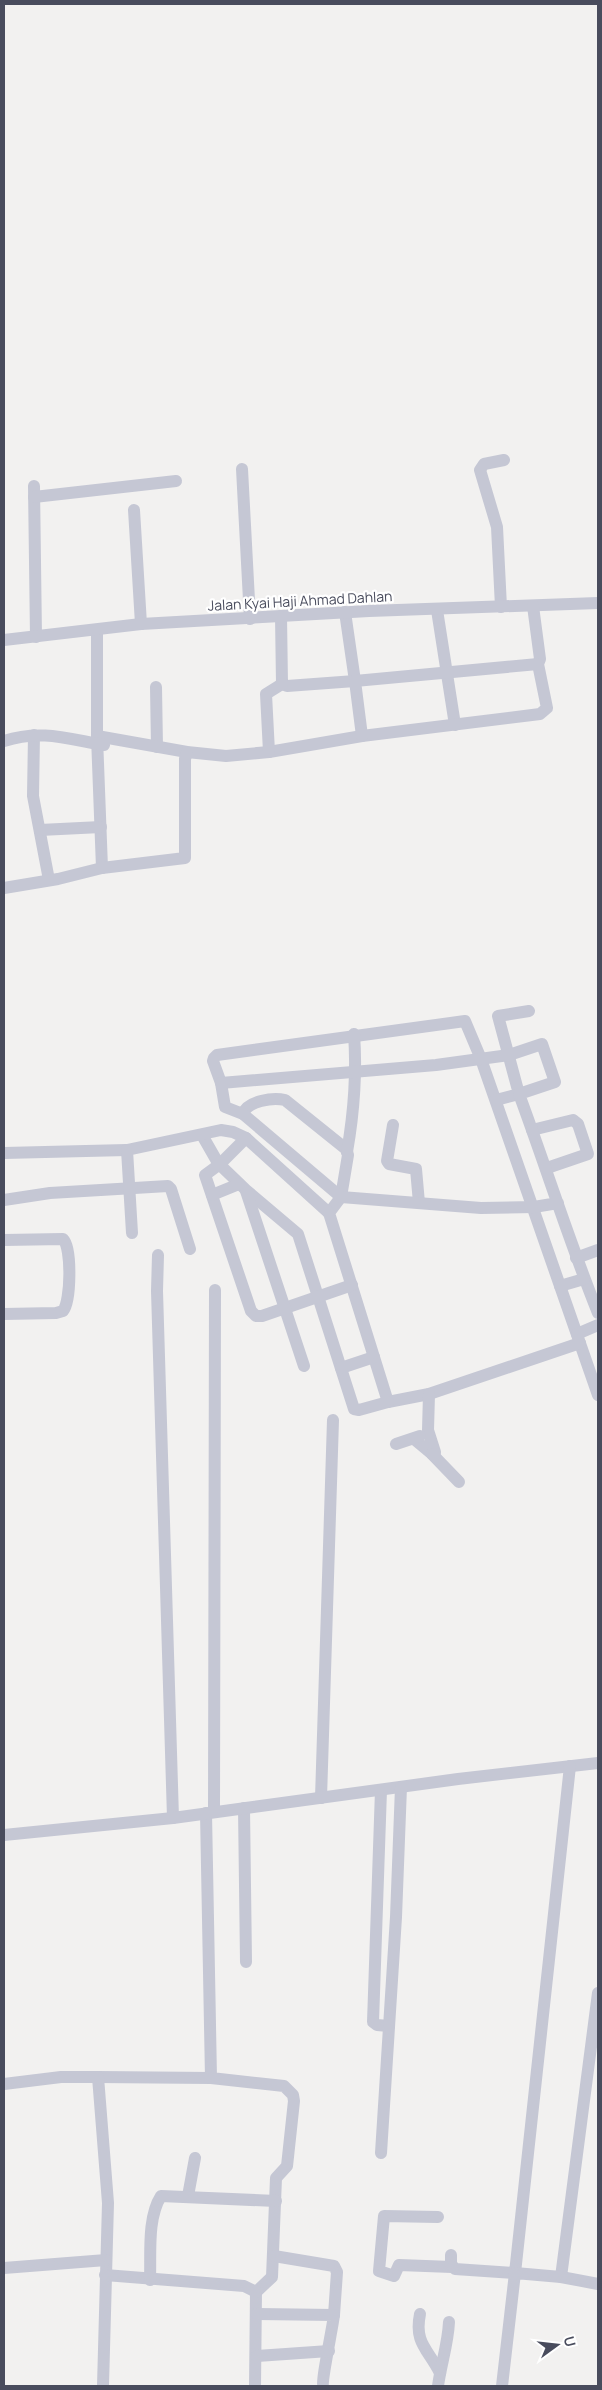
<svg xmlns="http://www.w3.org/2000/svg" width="602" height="2390" font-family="Manrope,sans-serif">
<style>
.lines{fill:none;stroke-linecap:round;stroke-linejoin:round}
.minor{stroke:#c5c7d4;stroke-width:12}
.labels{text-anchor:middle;stroke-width:4.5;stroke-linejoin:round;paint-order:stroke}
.street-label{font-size:14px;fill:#494c5d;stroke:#fff}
</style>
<rect width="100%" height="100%" fill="#f2f1f0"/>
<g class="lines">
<g class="minor">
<path d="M 242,469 L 250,619"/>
<path d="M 34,486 L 36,637"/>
<path d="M 34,497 L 176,481"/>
<path d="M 134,510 L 141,624"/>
<path d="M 501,607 L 497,527 L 480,470 L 484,464 L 504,460"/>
<path d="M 437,610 L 455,725"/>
<path d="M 281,616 L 282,684 L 287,686 L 355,681 L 345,612"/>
<path d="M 97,630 L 97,737 L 102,868"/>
<path d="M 4,640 L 141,624 L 369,611 L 598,603"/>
<path d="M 156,687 L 157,747"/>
<path d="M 34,735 L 33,796 L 49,880"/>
<path d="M 97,736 L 187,752 L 226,756 L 269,752 L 362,736 L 540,714 L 547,708 L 538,664 L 540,659 L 533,606"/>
<path d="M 362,736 L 355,681 L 538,664"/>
<path d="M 4,741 C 41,729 68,739 104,745"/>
<path d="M 269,752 L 266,694 L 282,684"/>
<path d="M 40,830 L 101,827"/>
<path d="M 4,888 L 58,879 L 102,868 L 185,858 L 185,759 L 187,752"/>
<path d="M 221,1083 L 213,1061 L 214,1058 L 217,1055 L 465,1021 L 481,1059 L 598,1395"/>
<path d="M 496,1100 L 519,1094 L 498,1016 L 529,1011"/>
<path d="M 243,1114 C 247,1101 273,1097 285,1100 L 346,1149 L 348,1155 L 341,1197 L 329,1213 L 388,1402 L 429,1394 L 580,1343"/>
<path d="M 393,1125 L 387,1161 L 389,1164 L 416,1169 L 419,1203"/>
<path d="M 532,1130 L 573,1120 L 578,1124 L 588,1154 L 547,1168"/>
<path d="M 202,1135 L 218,1163 L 246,1190 L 298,1234 L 354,1409 L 359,1410 L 388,1402"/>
<path d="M 246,1138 L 220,1164 L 205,1175 L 251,1311 L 256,1316 L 262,1316 L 352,1285"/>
<path d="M 347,1152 C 354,1112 357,1075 354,1034"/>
<path d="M 4,1153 L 127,1150"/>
<path d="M 246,1191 L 304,1366"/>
<path d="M 212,1195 L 239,1184"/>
<path d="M 4,1200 L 50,1193 L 168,1186 L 171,1189 L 190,1249"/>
<path d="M 558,1203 L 534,1207 L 481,1208 L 341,1197 L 243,1114 L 225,1107 L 221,1083 L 436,1065 L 509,1055 L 542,1044 L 555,1082 L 519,1094 C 546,1167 569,1241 598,1313"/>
<path d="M 132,1233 L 127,1150 L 221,1130 L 233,1132 L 246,1138 L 329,1213"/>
<path d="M 4,1240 L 63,1239 C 72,1248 71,1301 63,1311 L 56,1313 L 4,1314"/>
<path d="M 158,1255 L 157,1291 L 173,1818"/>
<path d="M 576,1258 L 598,1250"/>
<path d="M 560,1286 L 584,1279"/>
<path d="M 577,1334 L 598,1325"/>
<path d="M 341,1368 L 374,1357"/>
<path d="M 414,1439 L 432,1454 L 435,1452 L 428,1430 L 429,1394"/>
<path d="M 396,1444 L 420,1436"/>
<path d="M 432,1454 L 459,1482"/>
<path d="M 381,1790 L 373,2022 L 377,2025 L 389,2026"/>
<path d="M 321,1798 L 333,1420"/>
<path d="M 244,1808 L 246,1962"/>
<path d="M 214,1812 L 215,1290"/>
<path d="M 206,1813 L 211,2078 L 284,2086 L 293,2095 L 294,2101 L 287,2166 L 276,2178 L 272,2277 L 256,2292 L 255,2386"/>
<path d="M 4,1835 L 173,1818 L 458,1779 L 598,1763"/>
<path d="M 98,2077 L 211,2078"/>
<path d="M 4,2084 L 61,2077 L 98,2077 L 108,2203 L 103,2386"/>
<path d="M 381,2153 L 396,1917 L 401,1787"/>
<path d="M 188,2196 L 195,2158"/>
<path d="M 438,2217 L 384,2216 L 379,2271 L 394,2276 L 399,2265 L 452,2267"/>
<path d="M 451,2255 L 451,2264 L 455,2269 L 515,2273 L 570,1766"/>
<path d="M 274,2256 L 334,2266 L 337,2272 L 334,2315"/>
<path d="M 4,2268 L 106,2260"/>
<path d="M 105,2275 L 244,2286 L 256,2292"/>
<path d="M 561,2277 L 598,1993"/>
<path d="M 150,2280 C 151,2254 147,2218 161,2196 L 276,2201"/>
<path d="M 257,2314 L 334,2315 C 333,2325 321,2383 323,2386"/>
<path d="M 420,2314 C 414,2343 428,2349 440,2373"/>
<path d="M 257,2356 L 329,2351"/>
<path d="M 438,2386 C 441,2364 448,2344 449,2322"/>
<path d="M 502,2386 L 515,2273 L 561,2277 L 598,2284"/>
</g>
</g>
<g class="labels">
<g class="street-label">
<text transform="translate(300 601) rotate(-3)" y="5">Jalan Kyai Haji Ahmad Dahlan</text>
</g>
</g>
<rect width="602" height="2390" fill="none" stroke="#494c5d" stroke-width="10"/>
<g transform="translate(557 2345) rotate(75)" stroke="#ffffff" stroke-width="4" paint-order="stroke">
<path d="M0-4L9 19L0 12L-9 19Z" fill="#494c5d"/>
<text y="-8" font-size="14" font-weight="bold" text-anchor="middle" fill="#494c5d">U</text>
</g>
</svg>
